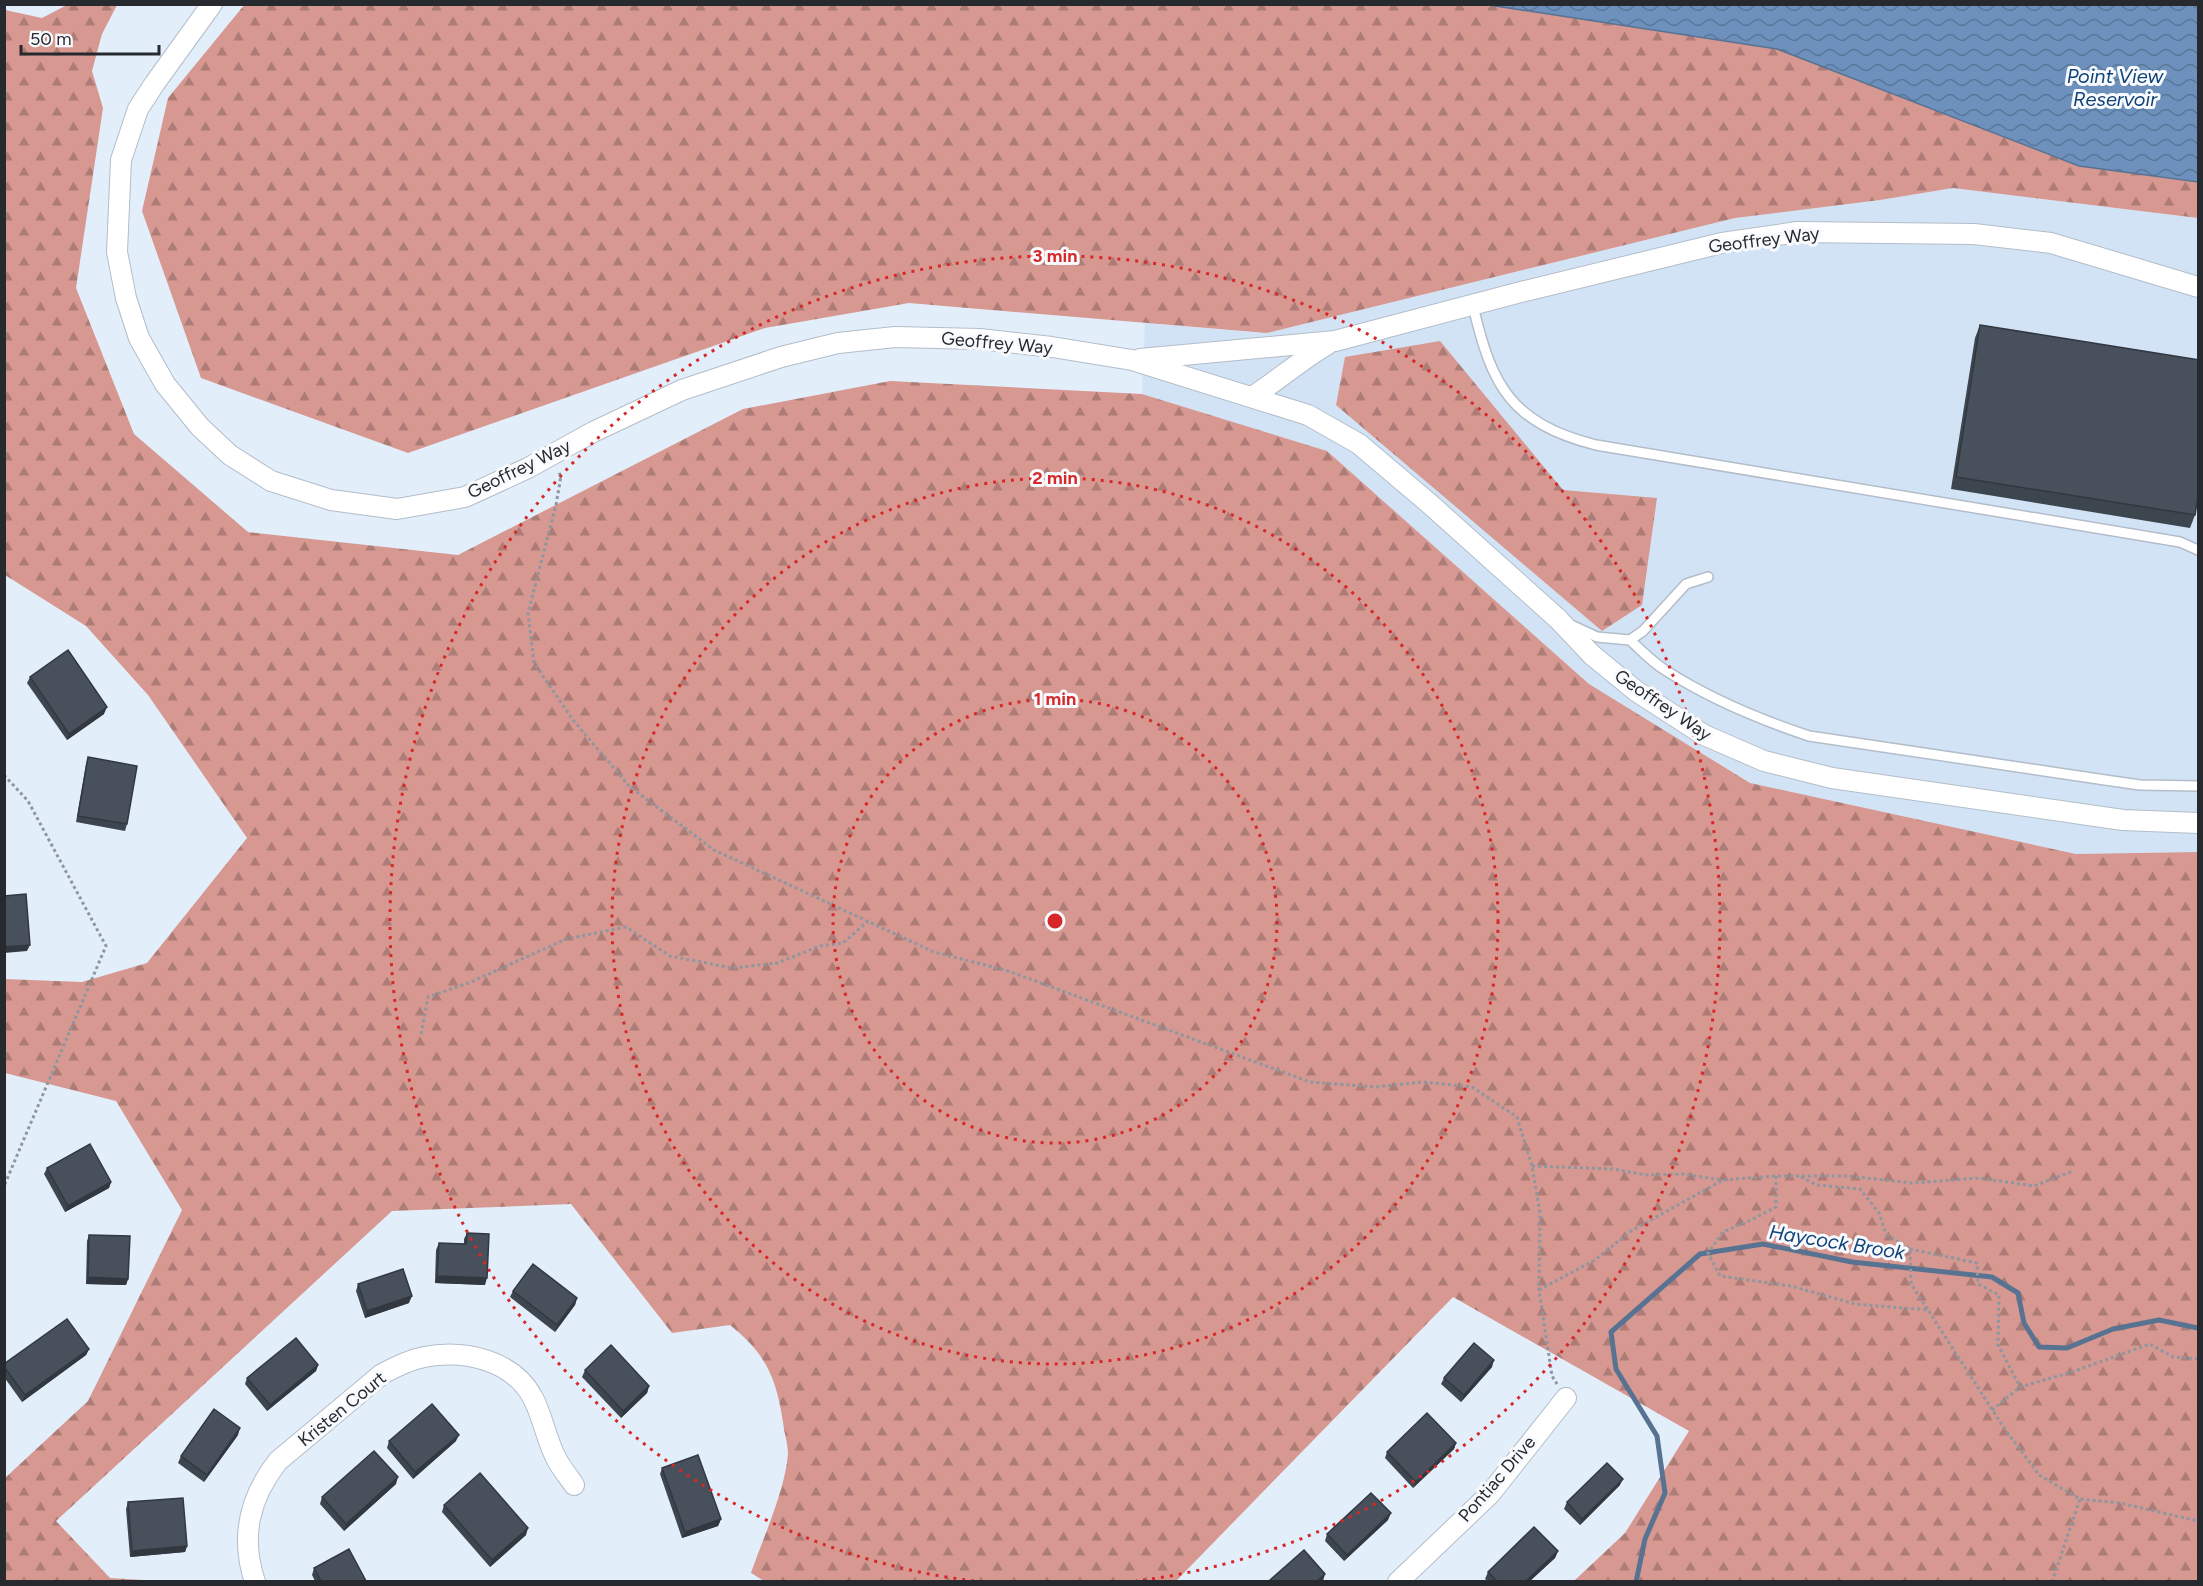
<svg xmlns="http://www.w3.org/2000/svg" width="2203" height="1586" font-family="Figtree,sans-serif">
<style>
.built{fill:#d3e3f6}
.forest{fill:url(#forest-firs)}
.water{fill:url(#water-waves);stroke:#587292;stroke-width:1.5}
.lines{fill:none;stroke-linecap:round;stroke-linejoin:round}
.stream{stroke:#587292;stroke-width:5}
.lane-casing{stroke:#b3bdc9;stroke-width:12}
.street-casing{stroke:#b3bdc9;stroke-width:22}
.path{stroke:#8e969f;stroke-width:3;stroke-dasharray:3 3;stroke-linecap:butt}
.lane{stroke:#fff;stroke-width:9}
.street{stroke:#fff;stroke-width:20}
.wall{fill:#3d454e}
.shaded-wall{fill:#323840}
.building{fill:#47505b;stroke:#323840;stroke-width:1.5}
.ring{fill:none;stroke:#d62828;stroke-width:3;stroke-dasharray:3 6}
.labels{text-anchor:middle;stroke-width:6;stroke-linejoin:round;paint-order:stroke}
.street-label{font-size:18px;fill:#262a2f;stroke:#f8fafd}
.water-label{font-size:20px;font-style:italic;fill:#104379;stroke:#f8fafd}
.centre{fill:#d62828;stroke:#f8fafd;stroke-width:3}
.ring-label{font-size:18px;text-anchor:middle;font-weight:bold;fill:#d62828;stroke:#f8fafd;stroke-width:6;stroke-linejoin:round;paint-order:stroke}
</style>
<defs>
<pattern id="forest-firs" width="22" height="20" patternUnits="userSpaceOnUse" patternTransform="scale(1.5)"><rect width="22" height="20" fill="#d69890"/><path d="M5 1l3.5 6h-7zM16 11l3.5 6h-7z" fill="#ad7c76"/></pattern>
<pattern id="water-waves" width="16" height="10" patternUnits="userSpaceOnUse" patternTransform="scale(1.5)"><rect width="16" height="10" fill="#6d91bc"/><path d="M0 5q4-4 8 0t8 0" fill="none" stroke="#597799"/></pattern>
</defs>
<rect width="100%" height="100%" fill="#e3eefb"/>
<path class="built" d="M 1953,188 L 2198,218 L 2198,852 L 2076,854 L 1750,783 L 1589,684 L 1327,451 L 1142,394 L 1145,323 L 1267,333 L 1735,218 L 1880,200 Z"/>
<g class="forest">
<path d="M 245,4 L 1489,5 L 1777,49 L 2079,166 L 2198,182 L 2198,218 L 1953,188 L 1880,200 L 1735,218 L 1267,333 L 909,303 L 765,328 L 408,453 L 201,378 L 142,211 L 168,98 Z"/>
<path d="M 67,5 L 117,5 L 102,34 L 92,71 L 103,108 L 76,288 L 134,434 L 248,532 L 458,555 L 743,409 L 890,381 L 1142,394 L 1327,451 L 1589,684 L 1750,783 L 2076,854 L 2198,852 L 2198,1581 L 1574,1581 L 1625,1533 L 1689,1431 L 1453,1297 L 1176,1581 L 764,1581 L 751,1573 C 763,1538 785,1491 788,1454 C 788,1444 784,1432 783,1422 C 776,1377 766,1354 730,1325 L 672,1333 L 571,1204 L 392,1211 L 56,1521 L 110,1578 L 161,1581 L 5,1581 L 5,1478 L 88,1401 L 182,1210 L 116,1101 L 5,1073 L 5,979 L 82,982 L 147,963 L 247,838 L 148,695 L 86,626 L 5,575 L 5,10 L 42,18 Z"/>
<path d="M 1440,341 L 1563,490 L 1657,498 L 1642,605 L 1602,631 L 1336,405 L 1345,357 Z"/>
</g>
<path class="water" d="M 1489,5 L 2198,5 L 2198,182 L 2079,166 L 1777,49 Z"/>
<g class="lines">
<path class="stream" d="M 1636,1582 L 1645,1539 L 1665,1493 L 1657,1436 L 1616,1369 L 1611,1332 L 1700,1254 L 1763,1244 L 1852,1262 L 1992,1277 L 2018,1293 L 2024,1323 L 2039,1347 L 2067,1348 L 2113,1329 L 2159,1320 L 2198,1328"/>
<g class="lane-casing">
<g id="lane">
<path d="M 1473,306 C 1492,387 1511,423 1596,445 L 2180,542 L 2198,550"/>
<path d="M 1571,625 L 1597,637 L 1630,640 L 1643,631 L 1686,584 L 1708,577"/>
<path d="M 1630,640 C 1641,650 1652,662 1665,670 C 1710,699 1758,719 1809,736 L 2112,781 L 2140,785 L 2198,786"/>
</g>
</g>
<g class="street-casing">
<g id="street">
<path d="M 212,4 L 155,83 L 138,109 L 121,160 L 117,252 L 126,298 L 139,338 L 165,384 L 200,427 L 230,455 L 271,481 L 331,500 L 397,509 L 465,497 L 528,468 L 593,432 L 682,390 L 781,357 L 838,343 L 895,337 L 980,339 L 1052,347 L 1132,360 L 1308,415 L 1359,444 L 1431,505 L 1558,619 L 1592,655 L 1636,691 L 1704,735 L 1764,761 L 1832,778 L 2123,820 L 2198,823"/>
<path d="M 1140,359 L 1335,341 L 1525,291 L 1722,243 L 1797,232 L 1974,234 L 2051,243 L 2198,287"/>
<path d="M 1252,397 C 1278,380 1301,360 1328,344"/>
<path d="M 255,1582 C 240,1537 249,1498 278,1461 L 382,1374 C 395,1367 409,1360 424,1357 C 464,1349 513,1360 533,1398 C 543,1417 546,1439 556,1458 C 561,1468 568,1476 574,1485"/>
<path d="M 1398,1582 L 1490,1494 L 1566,1398"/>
</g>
</g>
<g class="path">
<path d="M 559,473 L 561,476 L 556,505 L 528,613 L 534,663 L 573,720 L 629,786 L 714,850 L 934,952 L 1008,971 L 1310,1082 L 1376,1087 L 1423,1082 L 1472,1087 L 1517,1117 L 1532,1166 L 1540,1213 L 1539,1290 L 1552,1376 L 1557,1384"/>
<path d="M 4,775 L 28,801 L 106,946 L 4,1186"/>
<path d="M 421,1034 L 428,997 L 471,982 L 566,939 L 626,927 L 670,956 L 732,968 L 777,963 L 820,946 L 843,943 L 868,921"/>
<path d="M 1532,1166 L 1613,1169 L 1646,1175 L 1684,1174 L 1721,1180"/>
<path d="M 1776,1176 L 1776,1207 L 1751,1220 L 1723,1232 L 1708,1253 L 1720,1276 L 1791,1286 L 1855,1304 L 1928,1310 L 2002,1425 L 2039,1475 L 2080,1499 L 2120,1503 L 2198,1521"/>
<path d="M 1801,1177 L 1817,1185 L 1860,1189 L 1879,1213 L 1886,1234 L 1910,1249 L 1911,1284 L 1928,1310"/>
<path d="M 1910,1249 L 1977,1263 L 1978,1284 L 1999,1295 L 1998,1345 L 2020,1387 L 2072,1372 L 2150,1344 L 2173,1357 L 2198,1359"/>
<path d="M 1539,1290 L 1595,1260 L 1631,1231 L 1723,1180 L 1776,1176 L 1847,1176 L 1913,1183 L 1980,1178 L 2034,1186 L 2073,1171"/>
<path d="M 1992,1410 L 2020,1387"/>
<path d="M 2052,1582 L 2080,1499"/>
</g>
<use href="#lane" class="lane"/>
<use href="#street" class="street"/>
</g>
<g class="wall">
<path d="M 1980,325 L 2195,515 L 2190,528 L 1951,489 L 1975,338 Z"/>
<path d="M 30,677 L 104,714 L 67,740 L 27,683 Z"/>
<path d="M 88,757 L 127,824 L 125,831 L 76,822 L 86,764 Z"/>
<path d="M 47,1168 L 111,1182 L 109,1188 L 65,1212 L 44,1174 Z"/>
<path d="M 467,1233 L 485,1285 L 435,1283 L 436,1250 L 439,1243 L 464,1244 L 464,1239 Z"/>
<path d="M 89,1235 L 128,1279 L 126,1285 L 86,1284 L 87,1241 Z"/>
<path d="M 358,1284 L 409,1303 L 365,1318 L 356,1291 Z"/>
<path d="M 513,1291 L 577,1298 L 575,1305 L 555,1332 L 510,1297 Z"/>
<path d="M 89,1349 L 86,1355 L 22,1402 L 4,1377 L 4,1364 Z"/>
<path d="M 318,1365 L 316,1371 L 267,1411 L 245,1384 L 247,1378 Z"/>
<path d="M 1492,1367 L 1461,1402 L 1441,1384 L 1444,1378 Z"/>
<path d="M 585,1370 L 649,1386 L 647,1393 L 621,1418 L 582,1377 Z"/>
<path d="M 238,1435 L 204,1482 L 178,1463 L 181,1456 Z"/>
<path d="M 389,1441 L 456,1441 L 413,1479 L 387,1448 Z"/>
<path d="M 1456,1443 L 1454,1449 L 1413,1488 L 1385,1458 L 1387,1452 Z"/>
<path d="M 662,1468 L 721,1519 L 718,1526 L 682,1538 L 660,1474 Z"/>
<path d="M 396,1484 L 344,1531 L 320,1504 L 322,1497 Z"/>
<path d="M 1620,1485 L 1580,1525 L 1564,1509 L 1567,1502 Z"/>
<path d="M 128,1502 L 187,1546 L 185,1552 L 130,1557 L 126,1509 Z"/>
<path d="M 444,1505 L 526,1535 L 490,1567 L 442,1512 Z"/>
<path d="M 1388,1520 L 1344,1561 L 1325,1541 L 1327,1534 Z"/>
<path d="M 1558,1551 L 1555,1558 L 1530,1581 L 1488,1581 L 1485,1579 L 1488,1572 Z"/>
<path d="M 314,1568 L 366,1581 L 315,1581 L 312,1575 Z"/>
</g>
<g class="shaded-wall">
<path d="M 107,707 L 104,714 L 67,740 L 69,734 Z"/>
<path d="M 30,945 L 27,951 L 4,953 L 4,947 Z"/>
<path d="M 111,1182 L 109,1188 L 65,1212 L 68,1206 Z"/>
<path d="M 437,1276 L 487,1278 L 485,1285 L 435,1283 Z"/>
<path d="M 88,1277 L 128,1279 L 126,1285 L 86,1284 Z"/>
<path d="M 412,1296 L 409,1303 L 365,1318 L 367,1311 Z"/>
<path d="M 577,1298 L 575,1305 L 555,1332 L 557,1325 Z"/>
<path d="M 89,1349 L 86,1355 L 22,1402 L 25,1395 Z"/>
<path d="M 1494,1360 L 1492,1367 L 1461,1402 L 1464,1395 Z"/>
<path d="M 318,1365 L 316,1371 L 267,1411 L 270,1405 Z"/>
<path d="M 649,1386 L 647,1393 L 621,1418 L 623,1411 Z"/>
<path d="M 240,1428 L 238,1435 L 204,1482 L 207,1475 Z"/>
<path d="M 459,1435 L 456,1441 L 413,1479 L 415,1472 Z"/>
<path d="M 1456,1443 L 1454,1449 L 1413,1488 L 1416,1482 Z"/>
<path d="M 398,1477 L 396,1484 L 344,1531 L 346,1524 Z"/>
<path d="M 1623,1479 L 1620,1485 L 1580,1525 L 1582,1519 Z"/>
<path d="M 1391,1513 L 1388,1520 L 1344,1561 L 1347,1555 Z"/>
<path d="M 721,1519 L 718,1526 L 682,1538 L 685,1532 Z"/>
<path d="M 528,1528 L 526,1535 L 490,1567 L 492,1560 Z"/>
<path d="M 187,1546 L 185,1552 L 130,1557 L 132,1551 Z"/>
<path d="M 1558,1551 L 1555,1558 L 1530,1581 L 1526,1581 Z"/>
<path d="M 1325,1574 L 1323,1581 L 1317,1581 Z"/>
</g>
<g class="building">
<path d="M 1980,325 L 2199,360 L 2199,490 L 2195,515 L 1956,477 Z"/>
<path d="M 68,650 L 107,707 L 69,734 L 30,677 Z"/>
<path d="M 88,757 L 137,766 L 127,824 L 78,816 Z"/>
<path d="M 26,894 L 30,945 L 4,947 L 4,896 Z"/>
<path d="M 90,1144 L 111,1182 L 68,1206 L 47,1168 Z"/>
<path d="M 467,1233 L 489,1234 L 487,1278 L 437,1276 L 439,1243 L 466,1244 Z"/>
<path d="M 89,1235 L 130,1236 L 128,1279 L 88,1277 Z"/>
<path d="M 533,1264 L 577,1298 L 557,1325 L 513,1291 Z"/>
<path d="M 403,1269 L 412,1296 L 367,1311 L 358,1284 Z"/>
<path d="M 67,1319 L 89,1349 L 25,1395 L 4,1367 L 4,1364 Z"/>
<path d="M 296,1338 L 318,1365 L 270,1405 L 247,1378 Z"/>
<path d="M 1474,1343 L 1494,1360 L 1464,1395 L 1444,1378 Z"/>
<path d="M 611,1345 L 649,1386 L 623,1411 L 585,1370 Z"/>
<path d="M 432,1404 L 459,1435 L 415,1472 L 389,1441 Z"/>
<path d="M 214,1409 L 240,1428 L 207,1475 L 181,1456 Z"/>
<path d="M 1427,1413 L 1456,1443 L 1416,1482 L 1387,1452 Z"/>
<path d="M 374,1451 L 398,1477 L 346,1524 L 322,1497 Z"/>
<path d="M 698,1455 L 721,1519 L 685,1532 L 662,1468 Z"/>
<path d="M 1607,1463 L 1623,1479 L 1582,1519 L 1567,1502 Z"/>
<path d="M 480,1473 L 528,1528 L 492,1560 L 444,1505 Z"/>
<path d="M 1371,1493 L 1391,1513 L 1347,1555 L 1327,1534 Z"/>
<path d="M 183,1498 L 187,1546 L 132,1551 L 128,1502 Z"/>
<path d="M 1534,1527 L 1558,1551 L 1526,1581 L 1497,1581 L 1488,1572 Z"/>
<path d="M 349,1549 L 366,1581 L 321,1581 L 314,1568 Z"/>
<path d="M 1304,1550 L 1325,1574 L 1317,1581 L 1269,1581 Z"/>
</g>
<g class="ring">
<circle cx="1055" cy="921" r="222"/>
<circle cx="1055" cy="921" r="443"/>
<path d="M974 1581A665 665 0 1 1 1136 1581"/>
</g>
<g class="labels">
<g class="street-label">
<text transform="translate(1764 240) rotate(-7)" y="6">Geoffrey Way</text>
<text transform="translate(997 343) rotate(5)" y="6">Geoffrey Way</text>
<text transform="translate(519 469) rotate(-26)" y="6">Geoffrey Way</text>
<text transform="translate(1663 705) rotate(34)" y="6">Geoffrey Way</text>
<text transform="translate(342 1409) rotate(-39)" y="6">Kristen Court</text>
<text transform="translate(1497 1479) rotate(-49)" y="6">Pontiac Drive</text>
</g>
<g class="water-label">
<text x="2115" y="83">Point View<tspan x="2115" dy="23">Reservoir</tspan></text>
<text transform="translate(1837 1242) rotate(9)" y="7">Haycock Brook</text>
</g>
</g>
<circle cx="1055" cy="921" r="9" class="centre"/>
<g class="ring-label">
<text x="1055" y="262">3 min</text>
<text x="1055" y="484">2 min</text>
<text x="1055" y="705">1 min</text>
</g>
<rect width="2203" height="1586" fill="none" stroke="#262a2f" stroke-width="12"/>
<path d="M21 45v9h138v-9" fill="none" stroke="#262a2f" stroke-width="3"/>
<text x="30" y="45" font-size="18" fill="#262a2f" stroke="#f8fafd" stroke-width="4.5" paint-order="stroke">50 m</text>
</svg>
